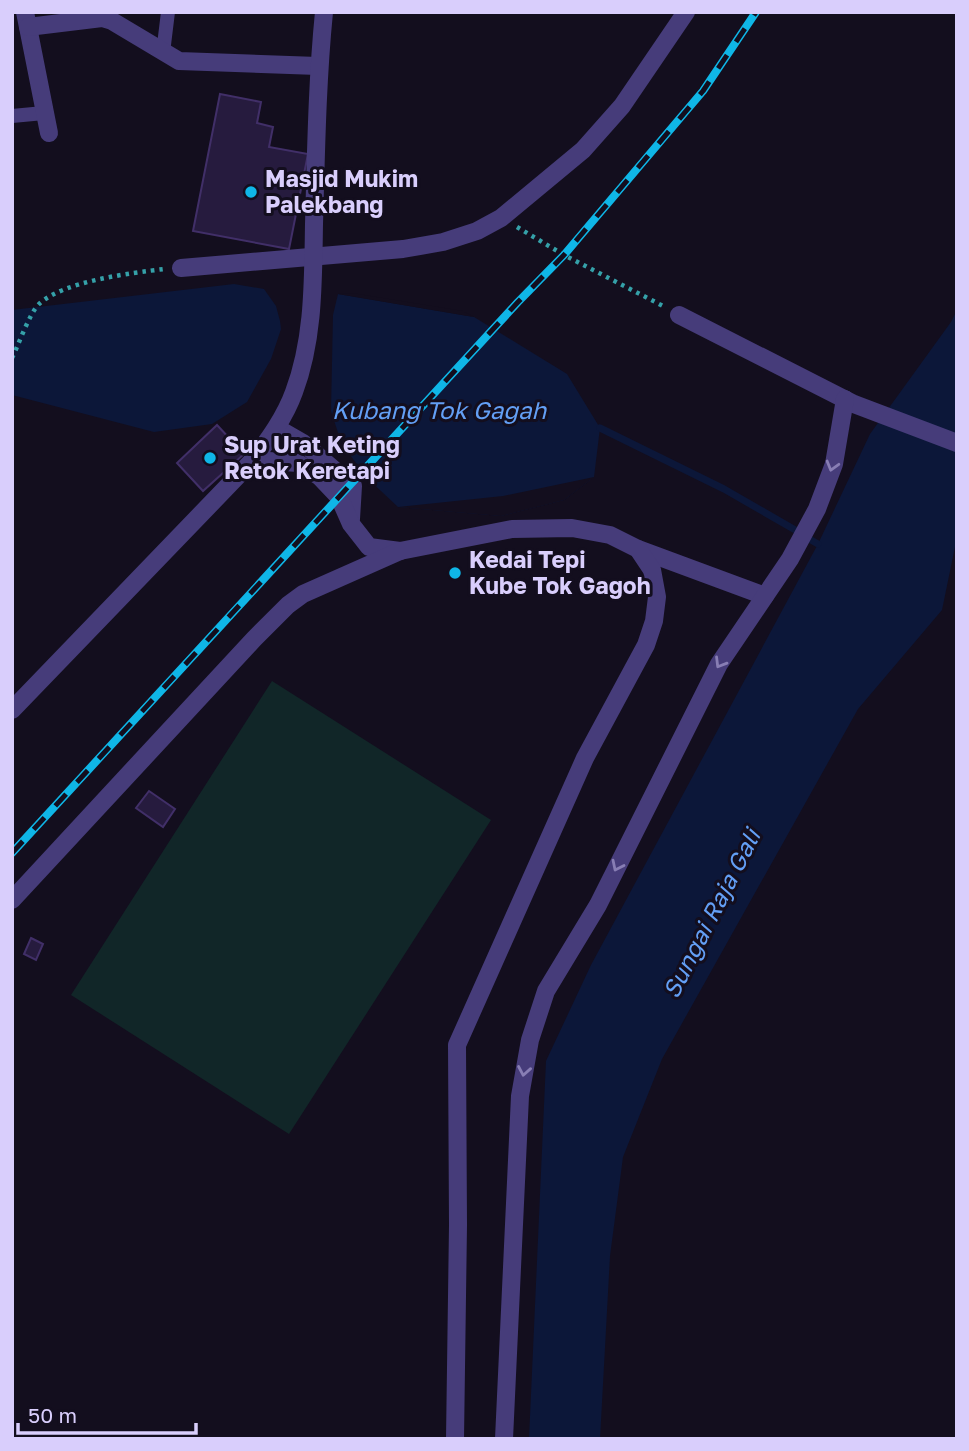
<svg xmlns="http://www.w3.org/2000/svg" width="969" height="1451" font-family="'Golos Text',sans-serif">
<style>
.green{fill:#112628}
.water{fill:#0c1739}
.pier{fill:#130e1e}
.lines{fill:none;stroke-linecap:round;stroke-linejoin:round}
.stream{stroke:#0c1739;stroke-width:7}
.building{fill:#261b3e;stroke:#412f68;stroke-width:2}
.path{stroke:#35a1a9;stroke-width:4.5;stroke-dasharray:3.5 5;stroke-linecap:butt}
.lane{stroke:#463c7a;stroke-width:14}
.street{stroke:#463c7a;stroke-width:18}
.rail-casing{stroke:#0fb6e7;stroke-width:8}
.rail{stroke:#130e1e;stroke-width:5;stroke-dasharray:16;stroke-linecap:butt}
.oneway{stroke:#887eb4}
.poi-dot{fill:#0fb6e7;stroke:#130e1e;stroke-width:2.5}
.labels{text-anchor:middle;stroke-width:6;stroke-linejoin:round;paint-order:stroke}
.poi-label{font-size:23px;font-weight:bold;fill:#d9cefc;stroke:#130e1e;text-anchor:start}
.water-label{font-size:24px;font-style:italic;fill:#639ff5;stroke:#130e1e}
</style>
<rect width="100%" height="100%" fill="#130e1e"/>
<path class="green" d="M 272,681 L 491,820 L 289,1134 L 71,995 Z"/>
<g class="water">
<path d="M 234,284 L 264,289 L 276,306 L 280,321 L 281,329 L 271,359 L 247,402 L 212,424 L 154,432 L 12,395 L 12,310 Z"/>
<path d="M 338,294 L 474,317 L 567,374 L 600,428 L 594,477 L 564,500 L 501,516 L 398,507 L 365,476 L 341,442 L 331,411 L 333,315 Z"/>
<path d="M 957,310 L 957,537 L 942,610 L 858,709 L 662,1059 L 623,1157 L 610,1256 L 600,1439 L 529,1439 L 546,1061 L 591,965 L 818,544 L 870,434 L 951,322 Z"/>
</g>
<g class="pier">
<path d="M 352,293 L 463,311 L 474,317 L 338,294 Z"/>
<path d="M 594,477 L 564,500 L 501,516 L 398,507 L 503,496 Z"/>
</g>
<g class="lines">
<g class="stream">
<path d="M 600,428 L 724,489 L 797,531"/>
<path d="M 811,540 L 818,544"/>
</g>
</g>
<g class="building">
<path d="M 220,94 L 261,102 L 257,123 L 273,127 L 269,147 L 308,154 L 289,249 L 193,231 Z"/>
<path d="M 217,425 L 244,454 L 203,491 L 177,463 Z"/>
<path d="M 149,791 L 175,809 L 163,827 L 136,808 Z"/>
<path d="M 31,938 L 43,944 L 36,960 L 24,954 Z"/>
</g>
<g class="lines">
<g class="path">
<path d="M 517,227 L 564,255 L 663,306"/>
<path d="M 12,358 C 19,344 29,314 39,304 C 64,281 131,273 164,269"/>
</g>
<g class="lane">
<path d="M 163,53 L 168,12"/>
<path d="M 12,116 L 44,113"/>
</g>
<g class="street">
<path d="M 25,12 L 49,133"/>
<path d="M 28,27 L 102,18 L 112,21 L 179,61 L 318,66"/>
<path d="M 181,268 L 403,249 L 443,242 L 477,231 L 501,218 L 583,150 L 622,106 L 686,12"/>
<path d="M 679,315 L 854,404 L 957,443"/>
<path d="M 277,428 L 303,443 L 353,486 L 351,519"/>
<path d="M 253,460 L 298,463 L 320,477 L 339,497 L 351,524 L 369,547 L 400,551"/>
<path d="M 638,549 L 765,596"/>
<path d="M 12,710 L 253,460 C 269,439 285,417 294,392 C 314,339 313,281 314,224 C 316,154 317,83 324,12"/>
<path d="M 12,900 L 254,639 L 288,605 L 303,594 L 400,551 L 512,529 L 572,528 L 610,535 L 638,549 L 652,570 L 657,597 L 654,621 L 646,645 L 585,758 L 457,1045 L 458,1225 L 455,1439"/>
<path d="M 504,1439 L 520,1096 L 530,1040 L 546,991 L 598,905 L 719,664 L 790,559 L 817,509 L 834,464 L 845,399"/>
</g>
<g class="rail-casing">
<path id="rail" d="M 12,853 L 518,302 L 564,255 L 703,91 L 756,12"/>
</g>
<use href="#rail" class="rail"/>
</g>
<defs><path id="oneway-chevron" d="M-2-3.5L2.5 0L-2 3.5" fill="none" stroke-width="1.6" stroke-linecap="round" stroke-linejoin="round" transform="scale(1.75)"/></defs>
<g class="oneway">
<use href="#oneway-chevron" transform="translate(832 466) rotate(106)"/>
<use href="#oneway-chevron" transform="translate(720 663) rotate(121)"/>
<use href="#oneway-chevron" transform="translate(617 866) rotate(116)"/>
<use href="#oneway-chevron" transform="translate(524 1071) rotate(100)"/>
</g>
<g class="poi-dot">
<circle cx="251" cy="192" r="7"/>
<circle cx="210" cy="458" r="7"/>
<circle cx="455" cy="573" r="7"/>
</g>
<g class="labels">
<g class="poi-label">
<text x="265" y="187">Masjid Mukim<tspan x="265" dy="26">Palekbang</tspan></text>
<text x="224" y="453">Sup Urat Keting<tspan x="224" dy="26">Retok Keretapi</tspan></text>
<text x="469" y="568">Kedai Tepi<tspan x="469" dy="26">Kube Tok Gagoh</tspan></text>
</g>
<g class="water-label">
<text x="439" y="419">Kubang Tok Gagah</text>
<text transform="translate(712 914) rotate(-63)" y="8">Sungai Raja Gali</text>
</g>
</g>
<rect width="969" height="1451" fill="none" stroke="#d9cefc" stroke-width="28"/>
<path d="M18 1423v10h178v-10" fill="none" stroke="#d9cefc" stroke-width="3.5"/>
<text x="28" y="1423" font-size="21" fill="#d9cefc" stroke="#130e1e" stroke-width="5" paint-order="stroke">50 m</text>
</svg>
